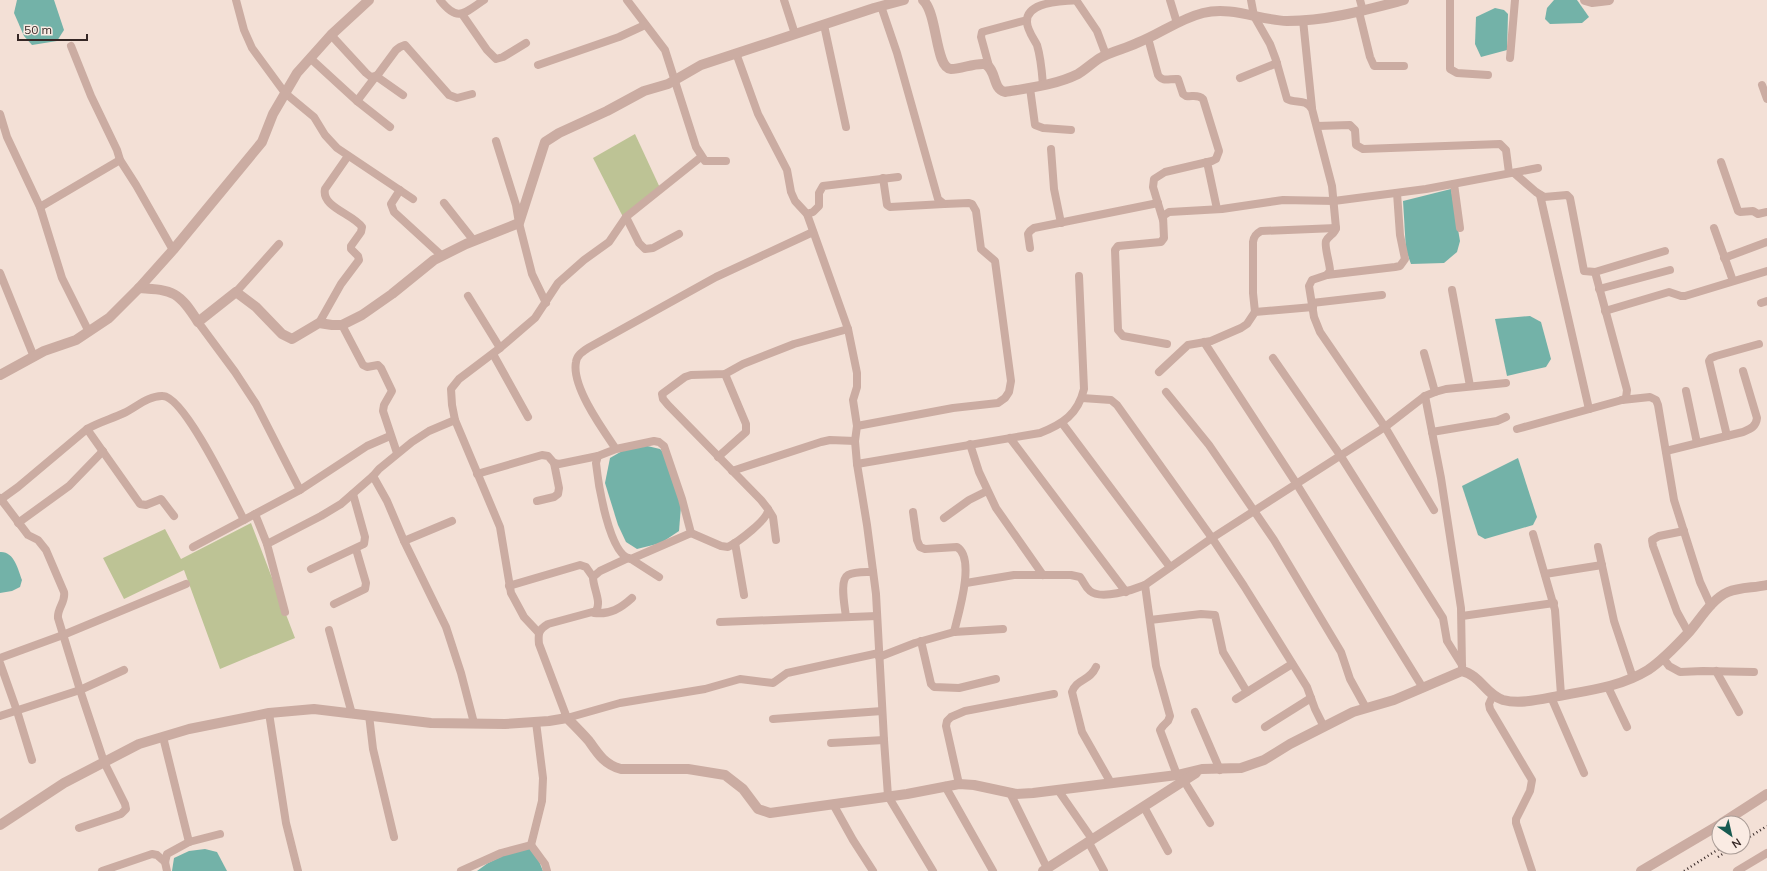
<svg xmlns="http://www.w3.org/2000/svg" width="1767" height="871" font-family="Mulish,sans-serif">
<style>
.green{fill:#bdc395}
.water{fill:#73b2a8}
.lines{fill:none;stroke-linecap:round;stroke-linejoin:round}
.minor{stroke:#cbaca2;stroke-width:8}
.tertiary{stroke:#cbaca2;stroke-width:10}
.rail{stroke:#352725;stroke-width:2.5;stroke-dasharray:1 3;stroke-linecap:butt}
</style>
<rect width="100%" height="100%" fill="#f3e0d6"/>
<g class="green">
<path d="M 635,134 L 661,190 L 623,217 L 593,158 Z"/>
<path d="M 251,523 L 295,638 L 220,669 L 184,570 L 124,599 L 103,558 L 165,529 L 181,559 Z"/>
</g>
<g class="water">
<path d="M 17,0 L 54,0 L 64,30 L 57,41 L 32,45 L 24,36 L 14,13 Z"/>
<path d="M 1554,0 L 1577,0 L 1589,17 L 1582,23 L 1550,24 L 1545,19 L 1547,8 Z"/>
<path d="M 1495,8 L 1504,10 L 1508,14 L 1507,50 L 1481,57 L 1475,44 L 1476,17 Z"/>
<path d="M 1451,189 L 1460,241 L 1457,252 L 1444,263 L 1411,264 L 1406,250 L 1403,201 Z"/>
<path d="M 1530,316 L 1541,322 L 1551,359 L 1546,367 L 1507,376 L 1495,319 Z"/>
<path d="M 643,445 L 660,449 L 666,455 L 681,506 L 679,531 L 661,543 L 637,549 L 626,542 L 618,525 L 605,483 L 610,458 L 629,447 Z"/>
<path d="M 1518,458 L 1537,517 L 1533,525 L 1485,539 L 1478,535 L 1462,486 Z"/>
<path d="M 0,552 C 14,551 18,569 22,580 L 20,587 L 12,591 L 0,593 Z"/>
<path d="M 205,849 L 217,852 L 227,871 L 172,871 L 174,858 L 189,851 Z"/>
<path d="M 517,849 L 534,849 L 543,871 L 477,871 L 488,863 Z"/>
</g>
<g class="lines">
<g class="minor">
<path d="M 236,0 L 244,30 L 252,48 L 285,93 L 314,117 L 325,135 L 337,148 L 413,199"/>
<path d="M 440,0 C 458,23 464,13 484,0"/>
<path d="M 627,0 L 665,50 L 696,147 L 705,161 L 726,161"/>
<path d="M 784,0 L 795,34"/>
<path d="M 1076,0 L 1097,31 L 1106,55"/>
<path d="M 1170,0 L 1177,23"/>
<path d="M 1251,0 L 1254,16 L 1270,44 L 1276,60 L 1287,99 C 1296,104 1305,98 1312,109 L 1332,186 L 1336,228 C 1335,234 1329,235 1326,241 C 1324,246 1330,264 1330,271 L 1327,275 L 1312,280 L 1309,286 L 1314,317 L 1320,332 L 1385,427 L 1434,510"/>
<path d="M 1360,0 L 1363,11"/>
<path d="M 1450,0 L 1450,69 L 1457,73 L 1488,75"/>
<path d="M 881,6 L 897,53 L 938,199 L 944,204 L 969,203 L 972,204 L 976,211 L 981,249 L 995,261 L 1011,381 L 1009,392 L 1005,398 L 998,403 L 953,408 L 857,426 L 855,441 L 857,464 L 867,525 L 876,594 L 884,740 L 888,796 L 933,871"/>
<path d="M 1359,12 L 1370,57 L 1374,66 L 1404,66"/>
<path d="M 462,14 L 487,50 L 496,59 L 503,57 L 526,43"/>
<path d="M 1303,20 L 1312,108"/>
<path d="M 824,25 L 846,127"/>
<path d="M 331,35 L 366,73 L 371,77 L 376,76 L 379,73 L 396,50 L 400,47 L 405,45 L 449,95 L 457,98 L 472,94"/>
<path d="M 1148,38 L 1158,75 C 1163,83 1170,78 1178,79 L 1183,94 L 1186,96 C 1192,97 1198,94 1203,99 L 1219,151 L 1216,159 L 1212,161 L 1165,172 L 1154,179 L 1153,187 L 1163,220"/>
<path d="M 71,46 L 91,96 L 117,150 L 120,160 L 136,185 L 173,250"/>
<path d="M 736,53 L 758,114 L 787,170 L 791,192 L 795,201 L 807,214 L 848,329 L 857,373 L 857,387 L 853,400 L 857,426"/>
<path d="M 310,58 L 357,101 L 390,127"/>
<path d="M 1510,58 L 1515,0"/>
<path d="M 538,65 L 619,37 L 645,25"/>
<path d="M 989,66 L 981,37 L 982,32 L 1027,20"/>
<path d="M 1240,78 L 1277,63"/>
<path d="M 1043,85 C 1042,72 1041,58 1037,45 C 1034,39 1027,30 1027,22 C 1026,1 1062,2 1076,0"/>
<path d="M 1762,85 L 1767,99"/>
<path d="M 1030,88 L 1035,125 L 1043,128 L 1071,130"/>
<path d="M 357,101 L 376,76 L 403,95"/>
<path d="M 0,114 L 7,137 L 40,207 L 62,278 L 89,332"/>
<path d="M 1317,126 L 1350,125 L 1355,130 L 1356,145 L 1363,149 L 1500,144 L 1506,150 L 1509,173"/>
<path d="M 496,141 L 516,205 L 519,223 L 532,274 L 546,303"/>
<path d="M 1051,149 L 1054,189 L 1061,223"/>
<path d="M 1207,162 L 1217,209"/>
<path d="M 1721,162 L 1738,211 L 1740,212 L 1753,211 L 1758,214 L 1767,212"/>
<path d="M 1514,173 L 1536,192 L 1544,197 L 1567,195 L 1570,198 L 1584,271 L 1595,272 L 1665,251"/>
<path d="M 883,178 L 887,205 L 890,207 L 944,204"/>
<path d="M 1454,184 L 1460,228"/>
<path d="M 400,190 L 391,204 L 394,212 L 442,256"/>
<path d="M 1540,195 L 1589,409"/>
<path d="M 444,203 L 474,241"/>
<path d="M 40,207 L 120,160"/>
<path d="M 807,214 L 813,212 L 819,206 L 819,193 L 823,186 L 898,177"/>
<path d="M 626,217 L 639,243 L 645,249 L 653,248 L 679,234"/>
<path d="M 1714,228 L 1733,281"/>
<path d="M 1030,248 L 1028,234 L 1030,231 L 1034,228 L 1158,203"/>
<path d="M 1724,258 L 1767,242"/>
<path d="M 0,273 L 34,357"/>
<path d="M 1327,275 L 1395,267 L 1400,266 L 1405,259 L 1400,235 L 1397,193"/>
<path d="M 1599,289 L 1670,270"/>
<path d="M 1452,290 L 1470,386"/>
<path d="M 236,292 L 279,244"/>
<path d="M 468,296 L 500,348"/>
<path d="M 1312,303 L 1382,295"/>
<path d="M 1761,303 L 1767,301"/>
<path d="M 1605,311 L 1669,292 L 1681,296 L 1685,296 L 1767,271"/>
<path d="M 1255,312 L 1253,293 L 1253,242 C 1254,236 1256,234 1261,231 L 1336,228"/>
<path d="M 198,322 L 235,372 L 256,404 L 300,490"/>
<path d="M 319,323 L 341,284 L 359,260 L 358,256 L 351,249 L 351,246 L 361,232 L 362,227 C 353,214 321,207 325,189 L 348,156"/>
<path d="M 342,325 L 363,365 L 367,367 L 378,365 L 381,368 L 392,391 L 384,405 L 383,411 L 397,453"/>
<path d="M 1204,342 L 1296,483 L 1423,688"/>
<path d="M 1167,344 L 1123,336 L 1118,330 L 1115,250 L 1118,246 L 1161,242 L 1164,238 L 1163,216 L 1169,212 L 1222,209 L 1283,200 L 1334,201 L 1426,189 L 1538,168"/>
<path d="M 1424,353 L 1435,392"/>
<path d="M 493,354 L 528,417"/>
<path d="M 1273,358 L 1340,455 L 1443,618 L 1447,641 L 1462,665"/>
<path d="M 1159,372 L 1188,345 L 1211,341 L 1241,328 L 1247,324 L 1255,312 L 1313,307"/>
<path d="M 1686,391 L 1697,443"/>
<path d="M 1166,392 L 1209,445 L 1274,540 L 1341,652 L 1350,679 L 1366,708"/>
<path d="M 1425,396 L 1441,478 L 1461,608 L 1462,667"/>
<path d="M 1082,398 L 1111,400 L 1117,405 L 1212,538 L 1244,586 L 1307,687 L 1315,709 L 1324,727"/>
<path d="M 1622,400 L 1650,397 L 1656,400 L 1658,405 L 1674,500 L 1700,582 L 1711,606"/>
<path d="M 1062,423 L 1170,567"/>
<path d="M 87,429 L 140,504 L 146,505 L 161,499 L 174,516"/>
<path d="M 1517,429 L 1622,400 L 1626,398 L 1627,390 L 1595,272"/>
<path d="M 1432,432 L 1497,421 L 1506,417"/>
<path d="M 1727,436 L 1709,361 L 1711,358 L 1716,356 L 1759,344"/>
<path d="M 1010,438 L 1126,592"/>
<path d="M 970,444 L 979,472 L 996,508 L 1043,575"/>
<path d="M 616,449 L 598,456 L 596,463 C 598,482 609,556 631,559 L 691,533 L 682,499 L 664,446 L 659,442 L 654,441 L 616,449 C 603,430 571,386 576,362 C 577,355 582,352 588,348 L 716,277 L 813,232"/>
<path d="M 1666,451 L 1743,432 C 1750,429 1756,427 1757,418 L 1743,371"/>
<path d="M 718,457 L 746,432 L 746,424 L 725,374"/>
<path d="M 857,464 L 1040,433 C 1063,424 1078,414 1084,389 L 1079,276"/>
<path d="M 732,471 L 821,442 L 830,440 L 855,441"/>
<path d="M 477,474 L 542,455 L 548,456 L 554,463 L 559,464 L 598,456"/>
<path d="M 373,476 L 387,501 L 404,541 L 446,627 L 461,673 L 474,723"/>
<path d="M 0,498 L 28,535 L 38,540 L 46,550 L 64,592 C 66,602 57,608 58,618 L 80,690 L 104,762 L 125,804 L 126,809 L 121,814 L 79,828"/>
<path d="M 0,500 L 18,487 L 87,429 C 99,422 111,419 124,413 C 135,408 149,395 163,396 C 185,397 233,499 244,520"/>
<path d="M 537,501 L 554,497 L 558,494 L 559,488 L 554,463"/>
<path d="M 768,509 L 773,517 L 776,540"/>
<path d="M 913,512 L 917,540 L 920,547 L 925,549 L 957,547 C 976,558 958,615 954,632"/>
<path d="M 255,514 L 267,544"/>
<path d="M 944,518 L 969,500 L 987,491"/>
<path d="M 18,523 L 69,486 L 103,451"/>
<path d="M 1684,531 L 1659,536 L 1652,540 L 1653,546 L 1677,612 L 1688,632"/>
<path d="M 691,533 L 721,546 L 728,547 C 738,542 769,519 768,509 L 761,500 L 668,405 L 663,399 L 662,394 L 685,377 L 691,375 L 725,374 L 743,364 L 794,344 L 848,329"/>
<path d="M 1533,534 L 1555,610 L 1561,695"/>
<path d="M 404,541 L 452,521"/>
<path d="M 735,543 L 744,595"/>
<path d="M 193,547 L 300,490 L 367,446 L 390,436"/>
<path d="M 1598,547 L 1614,621 L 1633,678"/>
<path d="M 628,558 L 600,571 L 593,577 C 593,588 602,602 596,611 L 548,624 C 538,630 538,634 539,644 L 567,718 L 620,703 L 705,689 L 740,679 L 773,683 L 787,673 L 879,653"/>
<path d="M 631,559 L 659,577"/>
<path d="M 311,569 L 364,544 L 365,537 L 353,494"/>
<path d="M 1545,574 L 1602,565"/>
<path d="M 966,583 L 1014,575 L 1071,575 L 1080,577 C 1084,582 1085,587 1090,591 C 1101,600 1133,590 1145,585 L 1212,538 L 1385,427 L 1425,396 L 1435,392 L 1446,389 L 1506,383"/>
<path d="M 1145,585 L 1156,666 L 1170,716 L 1168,721 L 1163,726 L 1160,730 L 1177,775"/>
<path d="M 509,586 L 580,565 L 586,567 L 593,577"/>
<path d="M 334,604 L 365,589 L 366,583 L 356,549"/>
<path d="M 285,612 L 267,544 L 321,516 L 341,504 L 373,476 L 379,469 L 412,442 L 429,431 L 455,420"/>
<path d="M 594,613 C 610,615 621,608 632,598"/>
<path d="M 1462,616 L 1554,603"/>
<path d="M 846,617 C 845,607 839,580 848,575 C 855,571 866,572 873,572"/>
<path d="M 1150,620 L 1201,614 L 1215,615 L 1223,652 L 1247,692"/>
<path d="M 720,622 L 877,616"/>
<path d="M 329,630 L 352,714"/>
<path d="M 538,632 L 524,617 L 511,593 L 500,527 L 455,420 L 452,405 L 451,389 L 459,379 L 500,348 L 535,318 L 558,283 L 584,260 L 609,242 L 626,217 L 701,157"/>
<path d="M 921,641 L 931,684 L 934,687 L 959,688 L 996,679"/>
<path d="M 879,657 L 915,643 L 954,632 L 1003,629"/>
<path d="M 0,658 L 63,635 L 186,584"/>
<path d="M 1663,658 L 1669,666 L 1680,672 L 1703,671 L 1754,672"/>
<path d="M 0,663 L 17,711 L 32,760"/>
<path d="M 1096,667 C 1090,681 1076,679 1072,692 L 1082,732 L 1111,783"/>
<path d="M 1716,671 L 1739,712"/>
<path d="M 1608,687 L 1627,727"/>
<path d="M 1493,695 L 1489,704 L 1490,709 L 1532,780 L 1530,791 L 1516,819 L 1516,823 L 1532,871"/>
<path d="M 1551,697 L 1584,773"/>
<path d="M 1236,699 L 1292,664"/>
<path d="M 1195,712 L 1220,770"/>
<path d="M 269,713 L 286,823 L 298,871"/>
<path d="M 369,715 L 373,749 L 394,837"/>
<path d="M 0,716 L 80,690 L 124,670"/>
<path d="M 773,719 L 882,711"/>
<path d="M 1265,727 L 1311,698"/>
<path d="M 163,737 L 189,842"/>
<path d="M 831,743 L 884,740"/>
<path d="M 1184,781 L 1210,823"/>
<path d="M 959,784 L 946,726 L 947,721 L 951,717 L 965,711 L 1054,694"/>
<path d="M 945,786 L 993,871"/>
<path d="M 1058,790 L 1092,839"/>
<path d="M 1010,793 L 1047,868"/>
<path d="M 833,804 L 853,840 L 873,871"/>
<path d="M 1144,807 L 1168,851"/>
<path d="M 1088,841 L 1104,871"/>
<path d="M 531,845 L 542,801 L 543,778 L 536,722"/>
<path d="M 102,871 L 152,854 L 157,855 L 165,862"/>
<path d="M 167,871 L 165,862 L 167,854 L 189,842 L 220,834"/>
<path d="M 461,871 L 501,853 L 531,845 L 545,864 L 547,871"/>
<path d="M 1737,871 L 1767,853"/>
</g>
<g class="tertiary">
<path d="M 923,0 C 938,14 935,68 951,69 C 962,69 973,63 985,64 C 997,70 992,89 1005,92 C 1029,88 1056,85 1078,74 C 1086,69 1092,63 1100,58 C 1112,51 1125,49 1137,43 C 1160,34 1179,19 1203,13 C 1232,6 1259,20 1287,21 C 1327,21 1366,10 1404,0"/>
<path d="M 1585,0 L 1592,2 L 1609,0"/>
<path d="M 139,288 C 174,290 179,292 198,322 L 236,292 L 256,307 L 282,334 L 292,339 L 319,323 L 332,325 L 342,325 L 362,315 L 392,294 L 434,260 L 466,244 L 519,223 L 545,142 L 559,133 L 607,111 L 644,91 L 668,84 L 701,65 L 874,8 L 904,0"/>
<path d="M 0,375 L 44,351 L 76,340 L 109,318 L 139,288 L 173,250 L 262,142 L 273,114 L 297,73 L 331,35 L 369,0"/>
<path d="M 1722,823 L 1767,794"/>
<path d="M 0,825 L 64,783 L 139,744 L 189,729 L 269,713 L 314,709 L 431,723 L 505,724 L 549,721 L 567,718 C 574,725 582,733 589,741 C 598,754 605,765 621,769 L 688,769 L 725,775 L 743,789 L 758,809 L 770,813 L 907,794 L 959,784 L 974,785 L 1016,794 L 1033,793 L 1177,775 L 1202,769 L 1241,768 L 1264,760 L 1290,744 L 1353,712 L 1394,700 L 1462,671 C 1480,675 1486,695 1503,700 C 1522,705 1545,698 1564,695 C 1593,690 1622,686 1648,670 C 1663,660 1678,644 1690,631 C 1701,618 1712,599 1728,592 C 1740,587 1754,588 1767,585"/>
<path d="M 1043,871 L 1196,773"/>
<path d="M 1641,871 L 1719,825"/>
</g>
<g class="rail">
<path d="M 1743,841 L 1767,826"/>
<path d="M 1718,857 L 1733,847"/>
<path d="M 1684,871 L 1722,847"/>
</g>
</g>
<g transform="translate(1731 835) rotate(146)"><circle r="19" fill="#faebe3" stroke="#ab9d97"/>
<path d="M0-3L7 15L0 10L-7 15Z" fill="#175a51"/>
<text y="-6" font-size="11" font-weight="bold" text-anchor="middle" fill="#352725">N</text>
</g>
<path d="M18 34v6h69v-6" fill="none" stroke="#352725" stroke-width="2"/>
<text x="24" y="34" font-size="12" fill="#352725" stroke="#faebe3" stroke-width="3" paint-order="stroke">50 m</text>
</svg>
